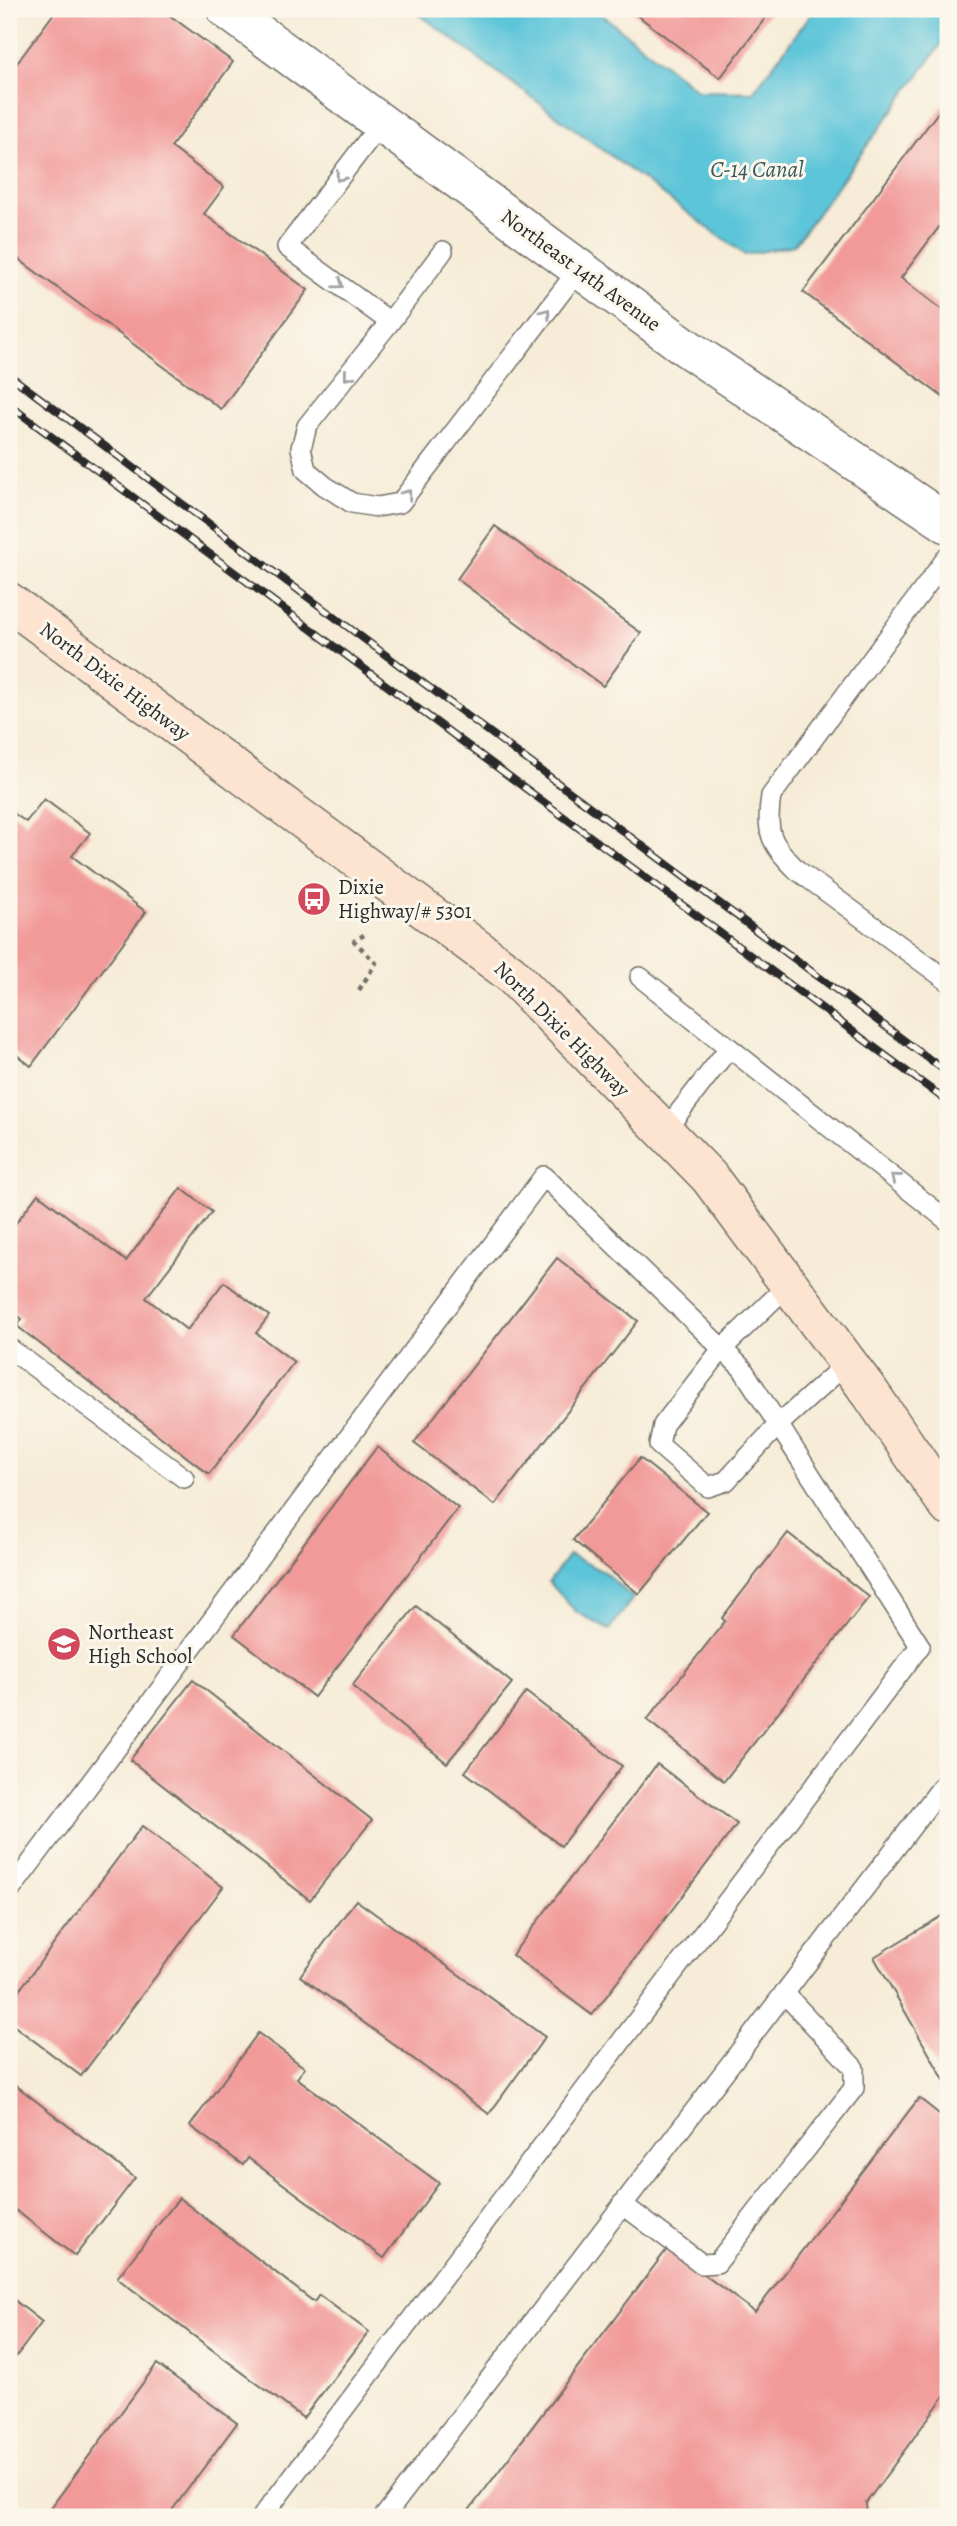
<svg xmlns="http://www.w3.org/2000/svg" width="957" height="2526" font-family="Alegreya,serif">
<style>
.water{fill:#5dc5d9;stroke:#447882;stroke-width:2}
.building{fill:#f19a99}
.lines{fill:none;stroke-linecap:round;stroke-linejoin:round}
.lane-casing{stroke:#726f67;stroke-width:22}
.street-casing{stroke:#726f67;stroke-width:41}
.secondary-casing{stroke:#726f67;stroke-width:41}
.path{stroke:#726f67;stroke-width:4.5;stroke-dasharray:5 5;stroke-linecap:butt}
.lane{stroke:#fff;stroke-width:19}
.street{stroke:#fff;stroke-width:38}
.secondary{stroke:#fde4d1;stroke-width:38}
.rail-casing{stroke:#2b2b2b;stroke-width:8}
.rail{stroke:#fbf7ec;stroke-width:5;stroke-dasharray:16;stroke-linecap:butt}
.oneway{stroke:#a0a0a0}
.labels{text-anchor:middle;stroke-width:6;stroke-linejoin:round;paint-order:stroke}
.street-label{font-size:21px;fill:#2b2b2b;stroke:#fbf7ec}
.poi-label{font-size:21px;fill:#2b2b2b;stroke:#fbf7ec;text-anchor:start}
.water-label{font-size:23px;font-style:italic;fill:#3a595f;stroke:#fbf7ec}
</style>
<rect width="100%" height="100%" fill="#fbf7ec"/>
<filter id="ink" filterUnits="userSpaceOnUse"><feTurbulence type="fractalNoise" baseFrequency=".0143" numOctaves="2"/><feDisplacementMap in="SourceGraphic" scale="14" xChannelSelector="R" yChannelSelector="G"/><feConvolveMatrix kernelMatrix="1 2 1 2 8 2 1 2 1" color-interpolation-filters="sRGB"/></filter>
<filter id="wash" filterUnits="userSpaceOnUse"><feTurbulence type="fractalNoise" baseFrequency=".00686" numOctaves="4" result="noise"/><feDisplacementMap in="SourceGraphic" scale="28" xChannelSelector="R" yChannelSelector="G"/><feGaussianBlur stdDeviation="1.57" result="paint"/><feColorMatrix in="noise" values="0 0 0 0 0 0 0 0 0 0 0 0 0 0 0 0 0 1.4 0 .05"/><feComposite in="paint" operator="in"/></filter>
<g filter="url(#wash)">
<rect width="100%" height="100%" fill="#f6ecd7"/>
<g class="water">
<path d="M 412,9 L 595,9 L 698,91 L 753,92 L 815,9 L 948,9 L 948,35 L 794,245 L 745,255 Z"/>
<path d="M 569,1555 L 604,1572 L 633,1598 L 609,1630 L 576,1612 L 549,1582 Z"/>
</g>
<g id="blocks">
<g class="building">
<path d="M 57,9 L 161,9 L 233,62 L 171,147 L 224,187 L 204,214 L 308,290 L 221,409 L 9,252 L 9,74 Z"/>
<path d="M 629,9 L 772,9 L 720,78 Z"/>
<path d="M 948,99 L 948,215 L 901,278 L 948,314 L 948,401 L 803,292 Z"/>
<path d="M 495,526 L 641,633 L 603,686 L 457,579 Z"/>
<path d="M 44,799 L 90,833 L 72,856 L 146,912 L 31,1066 L 9,1049 L 9,810 L 26,822 Z"/>
<path d="M 181,1188 L 212,1212 L 146,1298 L 187,1330 L 224,1282 L 269,1316 L 256,1333 L 294,1362 L 209,1474 L 17,1326 L 22,1319 L 9,1309 L 9,1232 L 38,1194 L 126,1261 Z"/>
<path d="M 557,1258 L 638,1321 L 495,1505 L 414,1443 Z"/>
<path d="M 377,1447 L 458,1508 L 314,1697 L 234,1635 Z"/>
<path d="M 640,1458 L 707,1512 L 639,1594 L 573,1540 Z"/>
<path d="M 788,1533 L 869,1597 L 724,1781 L 647,1720 L 725,1621 L 722,1618 Z"/>
<path d="M 416,1606 L 512,1683 L 447,1763 L 352,1686 Z"/>
<path d="M 193,1680 L 372,1820 L 310,1900 L 130,1760 Z"/>
<path d="M 526,1692 L 622,1766 L 561,1846 L 465,1772 Z"/>
<path d="M 657,1764 L 737,1824 L 592,2015 L 512,1955 Z"/>
<path d="M 142,1826 L 223,1887 L 81,2076 L 9,2022 L 9,2004 Z"/>
<path d="M 356,1900 L 545,2037 L 489,2114 L 300,1976 Z"/>
<path d="M 948,1912 L 948,2087 L 874,1957 Z"/>
<path d="M 258,2033 L 305,2068 L 297,2078 L 439,2183 L 384,2258 L 248,2158 L 243,2165 L 190,2126 Z"/>
<path d="M 9,2080 L 135,2178 L 75,2256 L 9,2205 Z"/>
<path d="M 919,2098 L 948,2121 L 948,2391 L 866,2503 L 867,2517 L 464,2517 L 668,2248 L 755,2312 Z"/>
<path d="M 179,2198 L 314,2302 L 319,2295 L 369,2332 L 303,2418 L 117,2278 Z"/>
<path d="M 9,2296 L 42,2322 L 9,2366 Z"/>
<path d="M 157,2364 L 237,2423 L 167,2517 L 44,2517 Z"/>
</g>
</g>
</g>
<g filter="url(#ink)">
<use href="#blocks" fill-opacity="0" stroke="#726f67" stroke-width="2"/>
<g class="lines">
<g class="lane-casing">
<g id="lane">
<path d="M 381,123 L 287,247 L 390,322"/>
<path d="M 443,251 L 390,322 L 307,426 L 301,448 L 306,470 L 325,486 L 352,503 L 377,507 L 400,503 L 579,269"/>
<path d="M 948,556 L 771,796 C 765,833 771,844 797,870 L 948,981"/>
<path d="M 640,977 L 948,1221"/>
<path d="M 664,1132 L 729,1048"/>
<path d="M 789,1284 L 722,1349 L 663,1425 L 659,1445 L 708,1487 L 726,1481 L 778,1425 L 848,1362"/>
<path d="M 9,1348 L 184,1478"/>
<path d="M 9,1892 L 544,1176 L 742,1368 L 920,1646 L 262,2517"/>
<path d="M 622,2204 L 702,2264 L 717,2263 L 854,2088 L 854,2068 L 784,1993"/>
<path d="M 384,2517 L 948,1779"/>
</g>
</g>
<g class="street-casing">
<path id="street" d="M 226,9 L 687,348 L 948,524"/>
</g>
<g class="secondary-casing">
<path id="secondary" d="M 9,602 L 510,973 L 709,1177 L 871,1394 L 948,1506"/>
</g>
<path class="path" d="M 359,990 L 376,963 L 354,941 L 364,935"/>
<use href="#lane" class="lane"/>
<use href="#street" class="street"/>
<use href="#secondary" class="secondary"/>
<g class="rail-casing">
<g id="rail">
<path d="M 9,375 L 948,1073"/>
<path d="M 9,405 L 948,1102"/>
</g>
</g>
<use href="#rail" class="rail"/>
</g>
<defs><path id="oneway-chevron" d="M-2-3.5L2.5 0L-2 3.5" fill="none" stroke-width="1.6" stroke-linecap="round" stroke-linejoin="round" transform="scale(1.75)"/></defs>
<g class="oneway">
<use href="#oneway-chevron" transform="translate(340 177) rotate(127)"/>
<use href="#oneway-chevron" transform="translate(339 284) rotate(36)"/>
<use href="#oneway-chevron" transform="translate(546 313) rotate(-53)"/>
<use href="#oneway-chevron" transform="translate(348 376) rotate(129)"/>
<use href="#oneway-chevron" transform="translate(407 494) rotate(-52)"/>
<use href="#oneway-chevron" transform="translate(895 1178) rotate(-141)"/>
</g>
</g>
<defs>
<g id="bus-disc" transform="scale(1.75)"><circle r="9.5" fill="#d1495b" stroke="#fbf7ec"/><path d="M-5-6H5V4H4V6H2V4H-2V6H-4V4H-5ZM-3.5-4V0h7V-4ZM-3.5 1.2v1.5H-2V1.2ZM2 1.2v1.5H3.5V1.2Z" fill="#fff"/></g>
<g id="school-disc" transform="scale(1.75)"><circle r="9.5" fill="#d1495b" stroke="#fbf7ec"/><path d="M0-5L7-2L0 1L-7-2ZM-4 1L0 2.5L4 1V4Q0 6-4 4Z" fill="#fff"/></g>
</defs>
<g fill-rule="evenodd">
<use href="#bus-disc" x="314" y="899"/>
<use href="#school-disc" x="64" y="1644"/>
</g>
<g class="labels">
<g class="street-label">
<text transform="translate(581 270) rotate(36)" y="7">Northeast 14th Avenue</text>
<text transform="translate(115 681) rotate(37)" y="7">North Dixie Highway</text>
<text transform="translate(562 1029) rotate(45)" y="7">North Dixie Highway</text>
</g>
<g class="poi-label">
<text x="338" y="894">Dixie<tspan x="338" dy="24">Highway/# 5301</tspan></text>
<text x="88" y="1639">Northeast<tspan x="88" dy="24">High School</tspan></text>
</g>
<g class="water-label">
<text x="757" y="177">C-14 Canal</text>
</g>
</g>
<rect width="957" height="2526" fill="none" stroke="#fbf7ec" stroke-width="35"/>
</svg>
